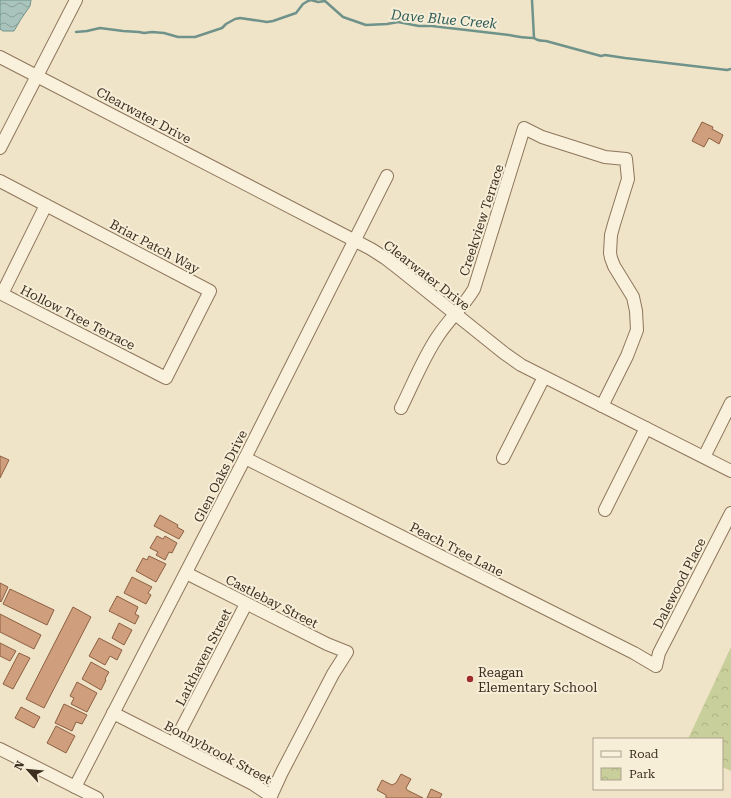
<svg xmlns="http://www.w3.org/2000/svg" width="731" height="798" font-family="'Roboto Serif',serif">
<style>
.park{fill:url(#park-crowns)}
.water{fill:url(#water-waves);stroke:#6f938a}
.lines{fill:none;stroke-linecap:round;stroke-linejoin:round}
.stream{stroke:#6f938a;stroke-width:2.5}
.building{fill:#cf9f7d;stroke:#8d5f41}
.minor-casing{stroke:#8d765c;stroke-width:14}
.minor{stroke:#faf1dc;stroke-width:12}
.poi-dot{fill:#9e2a2b;stroke:#f7eed8;stroke-width:1.5}
.labels{text-anchor:middle;stroke-width:4;stroke-linejoin:round;paint-order:stroke}
.street-label{font-size:13px;fill:#3d2e20;stroke:#f7eed8}
.poi-label{font-size:13px;fill:#3d2e20;stroke:#f7eed8;text-anchor:start}
.water-label{font-size:14px;font-style:italic;fill:#2f5d5a;stroke:#f7eed8}
</style>
<defs>
<pattern id="park-crowns" width="20" height="18" patternUnits="userSpaceOnUse"><rect width="20" height="18" fill="#c9cf9b"/><path d="M2 6a3 3 0 1 1 6 0M12 15a3 3 0 1 1 6 0" fill="none" stroke="#aeb285"/></pattern>
<pattern id="water-waves" width="16" height="10" patternUnits="userSpaceOnUse"><rect width="16" height="10" fill="#a9c4bc"/><path d="M0 5q4-4 8 0t8 0" fill="none" stroke="#8ba098"/></pattern>
</defs>
<rect width="100%" height="100%" fill="#f0e4c8"/>
<path class="park" d="M 731,647 L 731,771 L 722,767 L 722,739 L 688,739 Z"/>
<path class="water" d="M 0,0 L 31,0 L 30,6 L 21,19 L 14,31 L 3,31 L 0,29 Z"/>
<g class="lines">
<g class="stream">
<path d="M 532,0 L 534,38"/>
<path d="M 76,32 L 87,31 L 100,28 L 123,31 L 139,32 L 144,33 L 152,32 L 164,33 L 178,37 L 195,37 L 222,28 L 226,24 L 235,19 L 240,18 L 267,22 L 273,21 L 296,13 L 303,4 L 308,1 L 311,0 L 318,2 L 325,1 L 343,17 L 366,25 L 387,24 L 398,22 L 419,26 L 432,26 L 509,35 C 518,37 525,38 534,38 C 538,41 541,41 546,41 L 601,56 L 605,55 L 625,58 L 727,70 L 731,69"/>
</g>
</g>
<g class="building">
<path d="M 702,122 L 713,127 L 712,129 L 723,135 L 719,144 L 709,138 L 704,147 L 692,141 Z"/>
<path d="M 0,456 L 9,460 L 0,478 Z"/>
<path d="M 160,515 L 178,525 L 177,527 L 184,531 L 179,539 L 154,526 Z"/>
<path d="M 157,536 L 163,539 L 165,536 L 177,543 L 172,553 L 169,552 L 165,560 L 156,555 L 158,552 L 150,548 Z"/>
<path d="M 149,556 L 166,564 L 156,582 L 136,571 L 143,558 L 147,560 Z"/>
<path d="M 132,577 L 152,587 L 148,593 L 151,595 L 146,604 L 124,593 Z"/>
<path d="M 0,583 L 8,587 L 1,602 L 0,601 Z"/>
<path d="M 10,589 L 54,610 L 47,625 L 3,604 Z"/>
<path d="M 117,596 L 138,607 L 135,614 L 139,616 L 135,624 L 109,611 Z"/>
<path d="M 73,607 L 91,617 L 44,708 L 26,699 Z"/>
<path d="M 0,614 L 41,635 L 34,649 L 0,632 Z"/>
<path d="M 119,623 L 132,630 L 124,645 L 112,638 Z"/>
<path d="M 99,638 L 122,650 L 117,660 L 110,656 L 105,665 L 89,656 Z"/>
<path d="M 0,643 L 16,651 L 10,661 L 0,656 Z"/>
<path d="M 19,653 L 30,658 L 13,689 L 3,684 Z"/>
<path d="M 91,662 L 109,672 L 105,679 L 106,680 L 101,690 L 82,679 Z"/>
<path d="M 77,682 L 97,693 L 87,712 L 71,704 L 74,698 L 70,696 Z"/>
<path d="M 64,704 L 87,715 L 82,724 L 76,722 L 72,731 L 55,723 Z"/>
<path d="M 21,707 L 40,717 L 34,728 L 15,718 Z"/>
<path d="M 56,726 L 75,736 L 66,753 L 47,743 Z"/>
<path d="M 401,774 L 411,779 L 406,788 L 407,790 L 423,798 L 386,798 L 386,795 L 377,790 L 382,780 L 392,785 L 396,783 Z"/>
<path d="M 431,789 L 442,794 L 440,798 L 427,798 Z"/>
</g>
<g class="lines">
<g class="minor-casing">
<g id="minor">
<path d="M 0,57 L 371,249 L 385,258 L 398,268 L 504,353 L 521,365 L 731,471"/>
<path d="M 0,148 L 76,0"/>
<path d="M 0,181 L 210,291 L 166,378 L 2,294 L 46,205"/>
<path d="M 401,408 C 413,384 423,358 438,336 C 449,319 464,306 474,289 L 524,128 L 542,137 L 605,157 L 626,159 L 628,179 L 614,224 L 611,235 L 610,253 L 611,258 L 614,266 L 633,297 L 636,311 L 637,330 L 627,356 L 602,406"/>
<path d="M 704,457 L 731,403"/>
<path d="M 245,458 L 634,653 L 656,666 L 659,653 L 731,513"/>
<path d="M 503,458 L 544,377"/>
<path d="M 605,510 L 646,428"/>
<path d="M 113,713 L 253,784 L 271,796 L 281,774 L 333,674 L 347,652 L 327,644 L 186,573"/>
<path d="M 174,743 L 246,604"/>
<path d="M 0,749 L 97,798"/>
<path d="M 75,787 L 245,458 L 387,176"/>
</g>
</g>
<use href="#minor" class="minor"/>
</g>
<circle class="poi-dot" cx="470" cy="679" r="4"/>
<g class="labels">
<g class="street-label">
<text transform="translate(144 115) rotate(28)" y="5">Clearwater Drive</text>
<text transform="translate(481 220) rotate(-72)" y="5">Creekview Terrace</text>
<text transform="translate(155 246) rotate(28)" y="5">Briar Patch Way</text>
<text transform="translate(427 275) rotate(38)" y="5">Clearwater Drive</text>
<text transform="translate(78 317) rotate(27)" y="5">Hollow Tree Terrace</text>
<text transform="translate(220 476) rotate(-63)" y="5">Glen Oaks Drive</text>
<text transform="translate(457 549) rotate(27)" y="5">Peach Tree Lane</text>
<text transform="translate(679 583) rotate(-63)" y="5">Dalewood Place</text>
<text transform="translate(272 601) rotate(27)" y="5">Castlebay Street</text>
<text transform="translate(203 657) rotate(-63)" y="5">Larkhaven Street</text>
<text transform="translate(218 752) rotate(28)" y="5">Bonnybrook Street</text>
</g>
<g class="poi-label">
<text x="478" y="677">Reagan<tspan x="478" dy="15">Elementary School</tspan></text>
</g>
<g class="water-label">
<text transform="translate(444 19) rotate(5)" y="5">Dave Blue Creek</text>
</g>
</g>
<rect x="593" y="738" width="130" height="52" fill="#f7eed8" stroke="#ada18e"/>
<rect x="601" y="751" width="20" height="6" fill="#faf1dc" stroke="#ada18e"/>
<text x="629" y="758" font-size="12" fill="#3d2e20">Road</text>
<rect x="601" y="768" width="20" height="12" fill="url(#park-crowns)" stroke="#ada18e"/>
<text x="629" y="778" font-size="12" fill="#3d2e20">Park</text>
<g transform="translate(28 770) rotate(297)" stroke="#f7eed8" stroke-width="3" paint-order="stroke">
<path d="M0-3L7 15L0 10L-7 15Z" fill="#3d2e20"/>
<text y="-6" font-size="11" font-weight="bold" text-anchor="middle" fill="#3d2e20">N</text>
</g>
</svg>
